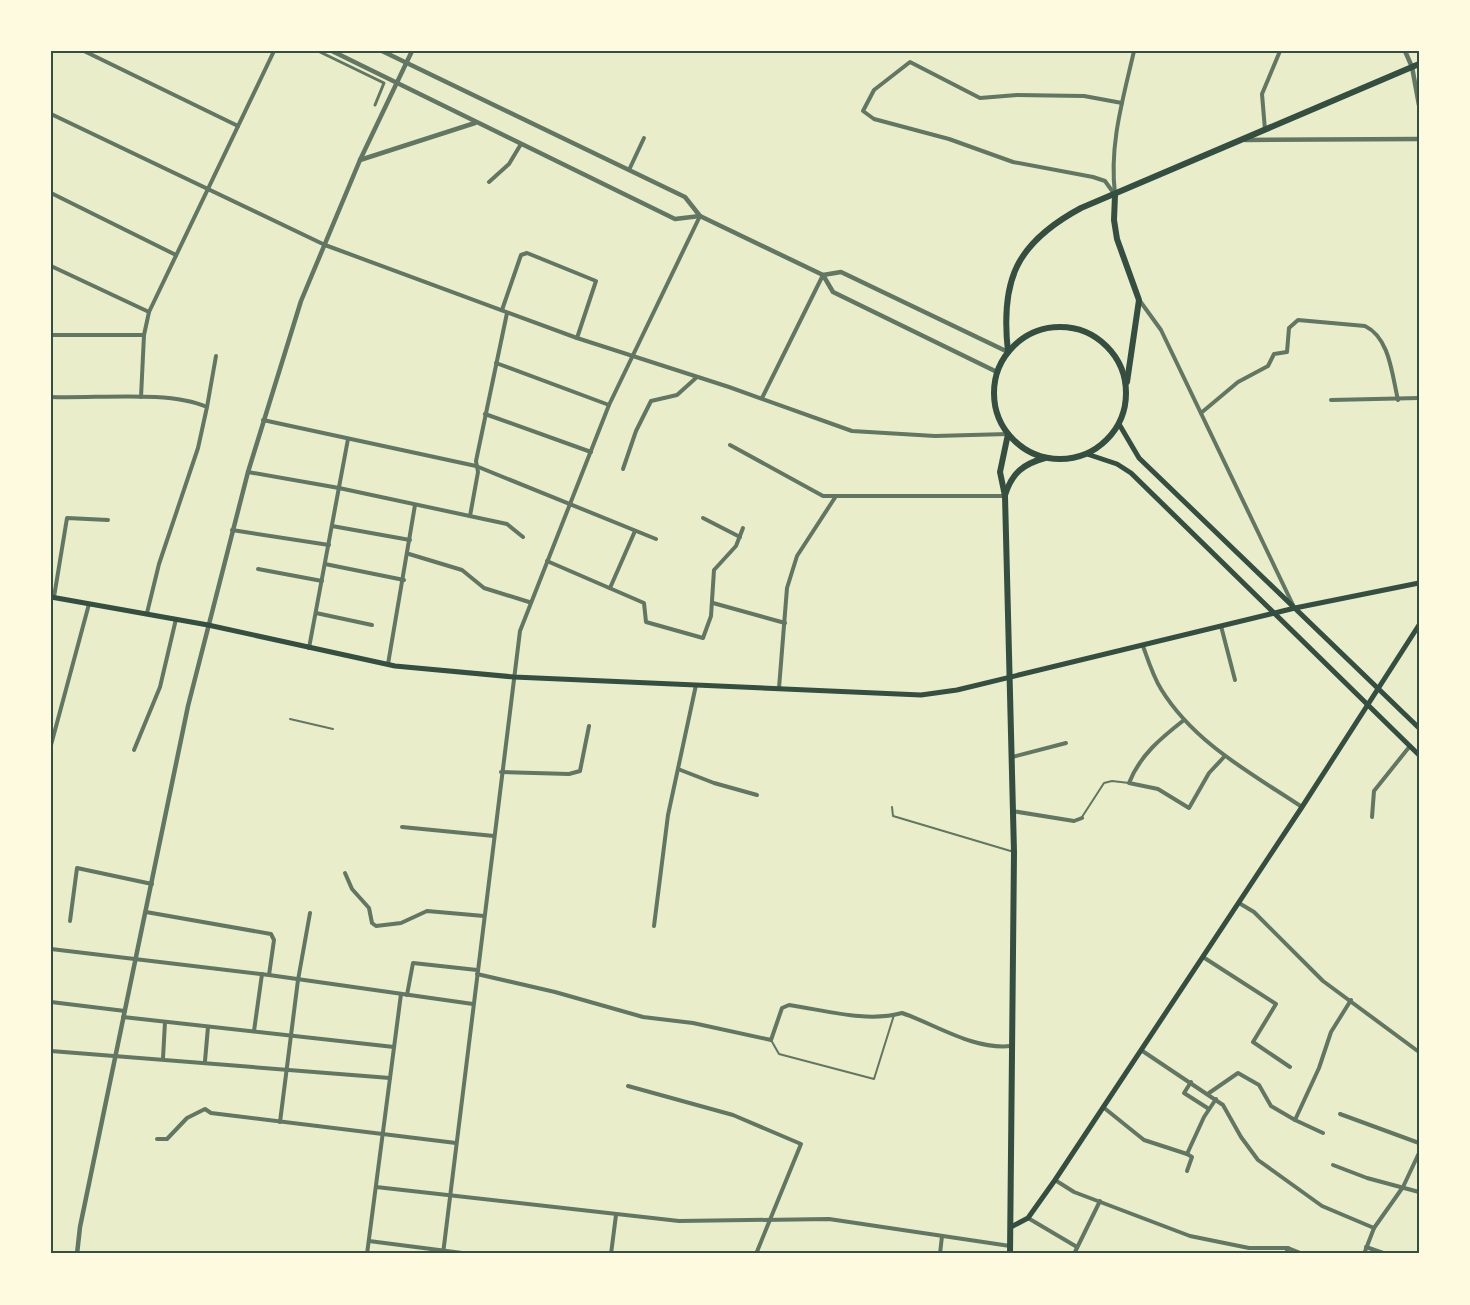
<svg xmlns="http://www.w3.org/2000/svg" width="1470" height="1305" font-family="Barlow,sans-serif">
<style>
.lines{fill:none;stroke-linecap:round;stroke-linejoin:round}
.service{stroke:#617663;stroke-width:2}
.pedestrian{stroke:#617663;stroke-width:3}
.minor{stroke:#617663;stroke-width:4}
.tertiary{stroke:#617663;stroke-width:4.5}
.secondary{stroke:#344e41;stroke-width:5}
.primary{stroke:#344e41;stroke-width:6}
.neatline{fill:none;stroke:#344e41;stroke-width:2}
</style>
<rect width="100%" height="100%" fill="#e9edc9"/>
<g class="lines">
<g class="service">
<path d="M 290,719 L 333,729"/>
<path d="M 892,807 L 893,816 L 1014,852"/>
<path d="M 1082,817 L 1104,783 L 1112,781 L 1129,783"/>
<path d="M 771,1040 L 779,1054 L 874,1079 L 894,1015"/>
</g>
<path class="pedestrian" d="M 318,51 L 384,83 L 375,105"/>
<g class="minor">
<path d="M 84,51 L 238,126"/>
<path d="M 51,114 L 325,245 L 577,338 L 729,387 L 852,431 L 935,436 L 1008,434"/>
<path d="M 1265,130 L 1262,94 L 1280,51"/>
<path d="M 629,170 L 644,138"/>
<path d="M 489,182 L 509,164 L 521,144"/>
<path d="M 51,193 L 176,255"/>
<path d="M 1115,194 C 1109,145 1123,99 1134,51"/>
<path d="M 1115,195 L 1105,181 L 1093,177 L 1013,162 L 949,139 L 874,119 L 863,111 L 874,90 L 910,62 L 980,98 L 1017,95 L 1084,96 L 1122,103"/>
<path d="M 51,266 L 149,312"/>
<path d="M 1140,301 L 1161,330 L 1293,605"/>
<path d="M 502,310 L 521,255 L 527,253 L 596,281 L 577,338"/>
<path d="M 51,335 L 144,335"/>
<path d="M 496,363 L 609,405"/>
<path d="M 51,397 C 95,399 168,390 207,407 L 198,448 L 159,564 L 147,613"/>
<path d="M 141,397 L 144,335 L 149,312 L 274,51"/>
<path d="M 762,398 L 823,275"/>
<path d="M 1331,400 L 1419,398"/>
<path d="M 207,407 L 216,356"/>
<path d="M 1201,413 L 1238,382 L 1268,366 L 1274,354 L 1287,352 L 1289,328 L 1298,320 L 1365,326 C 1390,338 1392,375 1398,400"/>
<path d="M 485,414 L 591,452"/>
<path d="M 263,420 L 476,466 L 656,539"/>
<path d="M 730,445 L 823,496 L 1004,496"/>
<path d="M 623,469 L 636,431 L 651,401 L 677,395 L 697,377"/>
<path d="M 248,472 L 339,488 L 507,524 L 523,537"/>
<path d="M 470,516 L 478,472 L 476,461 L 507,313"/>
<path d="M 703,518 L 740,537"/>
<path d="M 332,526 L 410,540"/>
<path d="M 232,530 L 329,545"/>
<path d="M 409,554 L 462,570 L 484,588 L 529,602"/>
<path d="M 547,561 L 644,603 L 646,622 L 703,638 L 711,616 L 714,570 L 736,546 L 743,528"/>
<path d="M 325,564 L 404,580"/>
<path d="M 258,569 L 322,581"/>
<path d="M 610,588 L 635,531"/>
<path d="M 54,597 L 67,518 L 108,520"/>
<path d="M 713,603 L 785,623"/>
<path d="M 316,613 L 372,625"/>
<path d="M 1221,626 L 1235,680"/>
<path d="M 1143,646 C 1148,660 1153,676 1161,689 C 1194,743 1251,773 1302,807"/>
<path d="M 309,648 L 348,439"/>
<path d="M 388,664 L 415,505"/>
<path d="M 779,688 L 787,588 L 797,556 L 836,496"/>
<path d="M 1184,720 C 1161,738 1140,755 1129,783 L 1158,789 L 1189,808 L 1209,773 L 1224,757"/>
<path d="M 51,745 L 89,604"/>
<path d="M 134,750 L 160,687 L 176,619"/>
<path d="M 1012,757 L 1066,743"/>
<path d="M 678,769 L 714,783 L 757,795"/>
<path d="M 501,772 L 569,774 L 580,771 L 589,726"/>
<path d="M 1012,811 L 1074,821 L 1082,818"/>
<path d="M 1372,817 L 1374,791 L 1410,746"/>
<path d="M 402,827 L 494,836"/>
<path d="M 345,873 L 352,889 L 369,908 L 372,923 L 376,926 L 401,923 L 427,911 L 484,916"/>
<path d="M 1239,903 L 1254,912 L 1323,981 L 1419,1052"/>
<path d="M 146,912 L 271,934 L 274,940 L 269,975"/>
<path d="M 70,921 L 77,868 L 152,884"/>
<path d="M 654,926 L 668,815 L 696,685"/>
<path d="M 51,949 L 269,975 L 473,1004"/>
<path d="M 1203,957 L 1276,1004 L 1253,1042 L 1290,1067"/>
<path d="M 477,974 L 555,992 L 643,1017 L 693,1023 L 771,1040 L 782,1008 L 789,1005 C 824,1010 867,1023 902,1013 C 937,1025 973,1050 1011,1046"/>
<path d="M 407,995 L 413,963 L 477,970"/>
<path d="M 51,1002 L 125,1011"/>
<path d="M 123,1017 L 394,1047"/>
<path d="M 254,1031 L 262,974"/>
<path d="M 1141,1050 L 1223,1105 L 1241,1137 L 1258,1160 L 1322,1206 L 1374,1228"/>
<path d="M 51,1051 L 390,1078"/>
<path d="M 163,1058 L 165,1022"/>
<path d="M 205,1061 L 208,1027"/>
<path d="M 1191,1082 L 1184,1093 L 1209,1109"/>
<path d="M 628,1086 L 733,1115 L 801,1144 L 756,1254"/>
<path d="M 1209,1093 L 1238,1073 L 1259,1085 L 1271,1106 L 1295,1120"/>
<path d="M 1103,1107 L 1144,1140 L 1187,1154 L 1204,1117 L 1216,1099"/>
<path d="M 1340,1114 L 1419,1143"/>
<path d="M 280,1122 L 298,980 L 310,913"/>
<path d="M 1323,1133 L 1295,1120 L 1319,1068 L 1331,1032 L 1351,1000"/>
<path d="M 157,1139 L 167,1139 L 187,1118 L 205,1109 L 211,1113 L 456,1143"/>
<path d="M 1333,1165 L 1367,1178 L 1419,1192"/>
<path d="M 1187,1171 L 1192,1157 L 1187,1154"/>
<path d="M 1055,1180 L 1074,1192 L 1190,1236 L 1249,1248 L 1288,1248 L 1303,1254"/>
<path d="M 376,1187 L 679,1221 L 829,1219 L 1010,1246"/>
<path d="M 1028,1218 L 1077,1247"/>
<path d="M 369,1241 L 470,1254"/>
<path d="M 1366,1247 L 1386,1254"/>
<path d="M 367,1254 L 401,994"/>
<path d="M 443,1254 L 520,631 L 609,405 L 700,216"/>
<path d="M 611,1254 L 616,1215"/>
<path d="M 940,1254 L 942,1236"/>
<path d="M 1074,1254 L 1100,1201"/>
<path d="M 1286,1254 L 1288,1248"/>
<path d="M 1364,1254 L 1374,1228 L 1403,1187 L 1419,1153"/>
</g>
<g class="tertiary">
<path d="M 332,51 L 675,219 L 700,216"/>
<path d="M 382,51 L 685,197 L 700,216 L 823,275 L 841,272 L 1008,352"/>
<path d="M 1405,51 L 1412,67 L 1419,105"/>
<path d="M 1245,140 L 1419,139"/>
<path d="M 360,160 L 475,123"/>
<path d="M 823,275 L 833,292 L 997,372"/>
<path d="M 77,1254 L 80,1227 L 188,706 L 248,472 L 301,301 L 360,160 L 412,51"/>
</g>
<g class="secondary">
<path d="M 1119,424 L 1139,458 L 1419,728"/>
<path d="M 1087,454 L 1117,464 L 1131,473 L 1419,755"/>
<path d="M 51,597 L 208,625 L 395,666 L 514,677 L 921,695 L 957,690 L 1295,608 L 1419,583"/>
<path d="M 1011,1227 L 1028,1218 L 1055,1180 L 1302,807 L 1419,625"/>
</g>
<g class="primary">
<path d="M 1115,195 L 1114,220 L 1117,239 L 1139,300 L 1127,382"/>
<circle cx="1060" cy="393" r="66"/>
<path d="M 1008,352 C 1000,280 1016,243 1081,208 L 1419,64"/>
<path d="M 1008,434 L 1000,472 L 1005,496 L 1014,852 L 1010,1254"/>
<path d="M 1005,495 C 1012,473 1023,464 1045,458"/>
</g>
</g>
<rect width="1470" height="1305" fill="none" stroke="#fefae0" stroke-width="105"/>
<rect x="52" y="52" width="1366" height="1200" class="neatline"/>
</svg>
